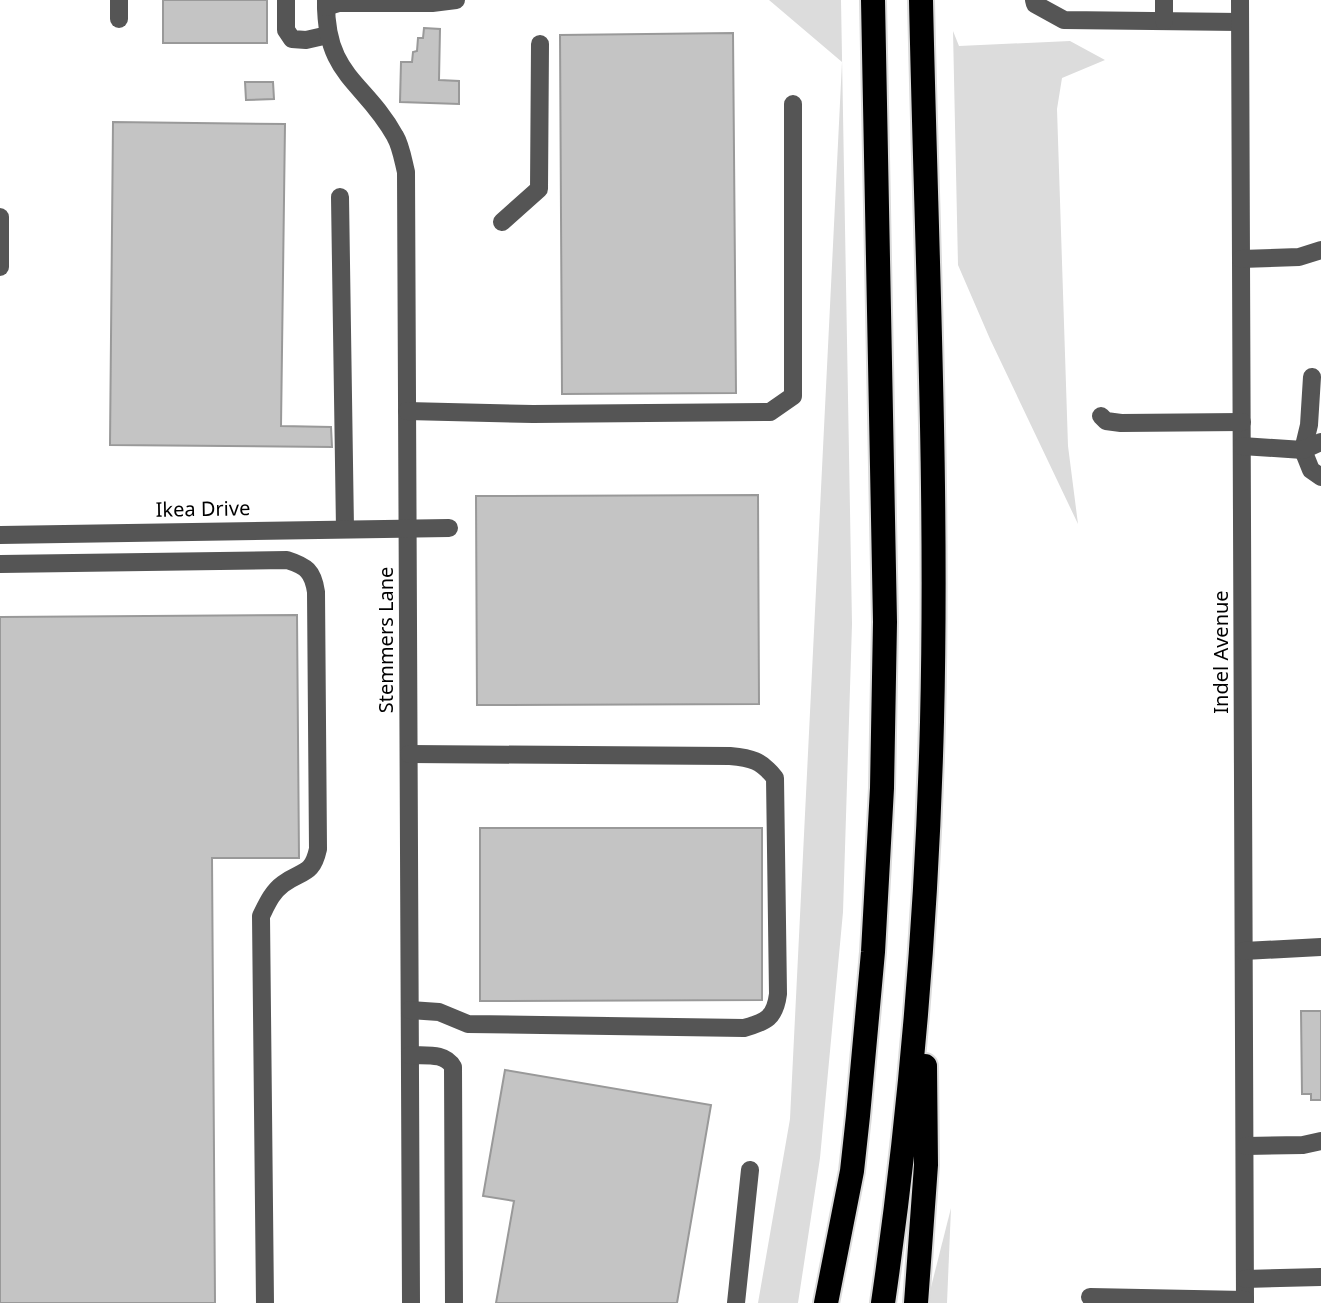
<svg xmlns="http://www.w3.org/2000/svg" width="1321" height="1303" font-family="'Noto Sans',sans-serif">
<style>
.green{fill:#dcdcdc}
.building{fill:#c4c4c4;stroke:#999;stroke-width:2}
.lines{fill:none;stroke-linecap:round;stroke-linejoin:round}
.highway-casing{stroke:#dbdbdb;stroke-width:28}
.minor{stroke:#555;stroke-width:18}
.highway{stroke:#000;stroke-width:24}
.labels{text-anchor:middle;stroke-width:6;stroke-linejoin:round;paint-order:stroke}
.street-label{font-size:20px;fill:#000;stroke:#fff}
</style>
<rect width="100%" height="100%" fill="#fff"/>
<g class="green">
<path d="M 769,0 L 841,0 L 852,624 L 843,912 L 820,1158 L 798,1303 L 758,1303 L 790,1119 L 842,62 Z"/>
<path d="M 953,31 L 959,46 L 1070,41 L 1105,60 L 1062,78 L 1057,109 L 1068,446 L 1078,524 L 990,339 L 958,265 Z"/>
<path d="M 951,1208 L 947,1303 L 927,1303 Z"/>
</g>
<g class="building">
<rect x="163" y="0" width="104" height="43"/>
<path d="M 424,28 L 440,29 L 439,80 L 459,81 L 459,104 L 400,102 L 401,62 L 412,62 L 413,52 L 417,51 L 418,38 L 423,38 Z"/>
<path d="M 733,33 L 736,393 L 562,394 L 560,35 Z"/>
<path d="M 245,82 L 273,82 L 274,99 L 246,100 Z"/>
<path d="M 113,122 L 285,124 L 281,426 L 331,427 L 332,447 L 110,445 Z"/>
<path d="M 758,495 L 759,704 L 477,705 L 476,496 Z"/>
<path d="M 297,615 L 299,858 L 212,858 L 215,1303 L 0,1303 L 0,617 Z"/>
<path d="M 480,828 L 762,828 L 762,1000 L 480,1001 Z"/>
<path d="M 1301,1011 L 1321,1011 L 1321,1100 L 1311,1100 L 1311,1094 L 1302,1094 Z"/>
<path d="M 505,1070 L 711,1105 L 677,1303 L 496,1303 L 514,1201 L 483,1196 Z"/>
</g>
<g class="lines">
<g class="highway-casing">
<g id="highway">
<path d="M 826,1303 L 852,1171 L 858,1116 L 873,952 L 882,788 L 885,622 L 873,0"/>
<path d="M 883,1303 C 911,1110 927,916 932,722 C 938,481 926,240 921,0"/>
<path d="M 916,1303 L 926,1165 L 925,1066"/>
</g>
</g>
<g class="minor">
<path d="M 119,0 L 119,19"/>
<path d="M 286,0 L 286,30 L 292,39 L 306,40 L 328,35"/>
<path d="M 326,0 C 325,77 364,80 395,136 C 401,146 403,160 406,172 L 411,1303"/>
<path d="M 1034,0 L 1035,4 L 1064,20 L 1240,22"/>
<path d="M 1240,0 L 1245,1303"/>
<path d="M 326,7 L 339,3 L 432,3 L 456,0"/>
<path d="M 1164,21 L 1164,0"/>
<path d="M 340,197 L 345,529"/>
<path d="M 0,217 L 0,267"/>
<path d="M 502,222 L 539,189 L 540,44"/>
<path d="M 1241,259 L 1299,257 L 1321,250"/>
<path d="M 1312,377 L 1309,425 L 1303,450 L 1311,470 L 1321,477"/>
<path d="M 407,411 L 533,414 L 770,412 L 793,396 L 793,104"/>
<path d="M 1101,416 L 1106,421 L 1121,423 L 1242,422"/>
<path d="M 1242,446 L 1303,450 L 1321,442"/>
<path d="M 0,535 L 449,528"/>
<path d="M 0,564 L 287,560 C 306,566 313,571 316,592 L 318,849 C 312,876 302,870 283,884 C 272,892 267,904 261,916 L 265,1303"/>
<path d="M 409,754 L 730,756 C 751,758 761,760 775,778 L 778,994 C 775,1018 766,1022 744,1028 L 468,1024 L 439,1012 L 410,1010"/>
<path d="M 1244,951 L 1321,947"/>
<path d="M 410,1055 C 425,1056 445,1052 453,1067 L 454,1303"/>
<path d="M 1246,1146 L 1303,1145 L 1321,1141"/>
<path d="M 1245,1279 L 1321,1277"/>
<path d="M 1090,1297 L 1245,1300"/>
<path d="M 736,1303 L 750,1170"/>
</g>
<use href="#highway" class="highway"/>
</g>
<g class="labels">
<g class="street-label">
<text transform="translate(203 509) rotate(-1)" y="7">Ikea Drive</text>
<text transform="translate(386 640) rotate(-90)" y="7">Stemmers Lane</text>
<text transform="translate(1221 652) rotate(-90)" y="7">Indel Avenue</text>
</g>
</g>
</svg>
